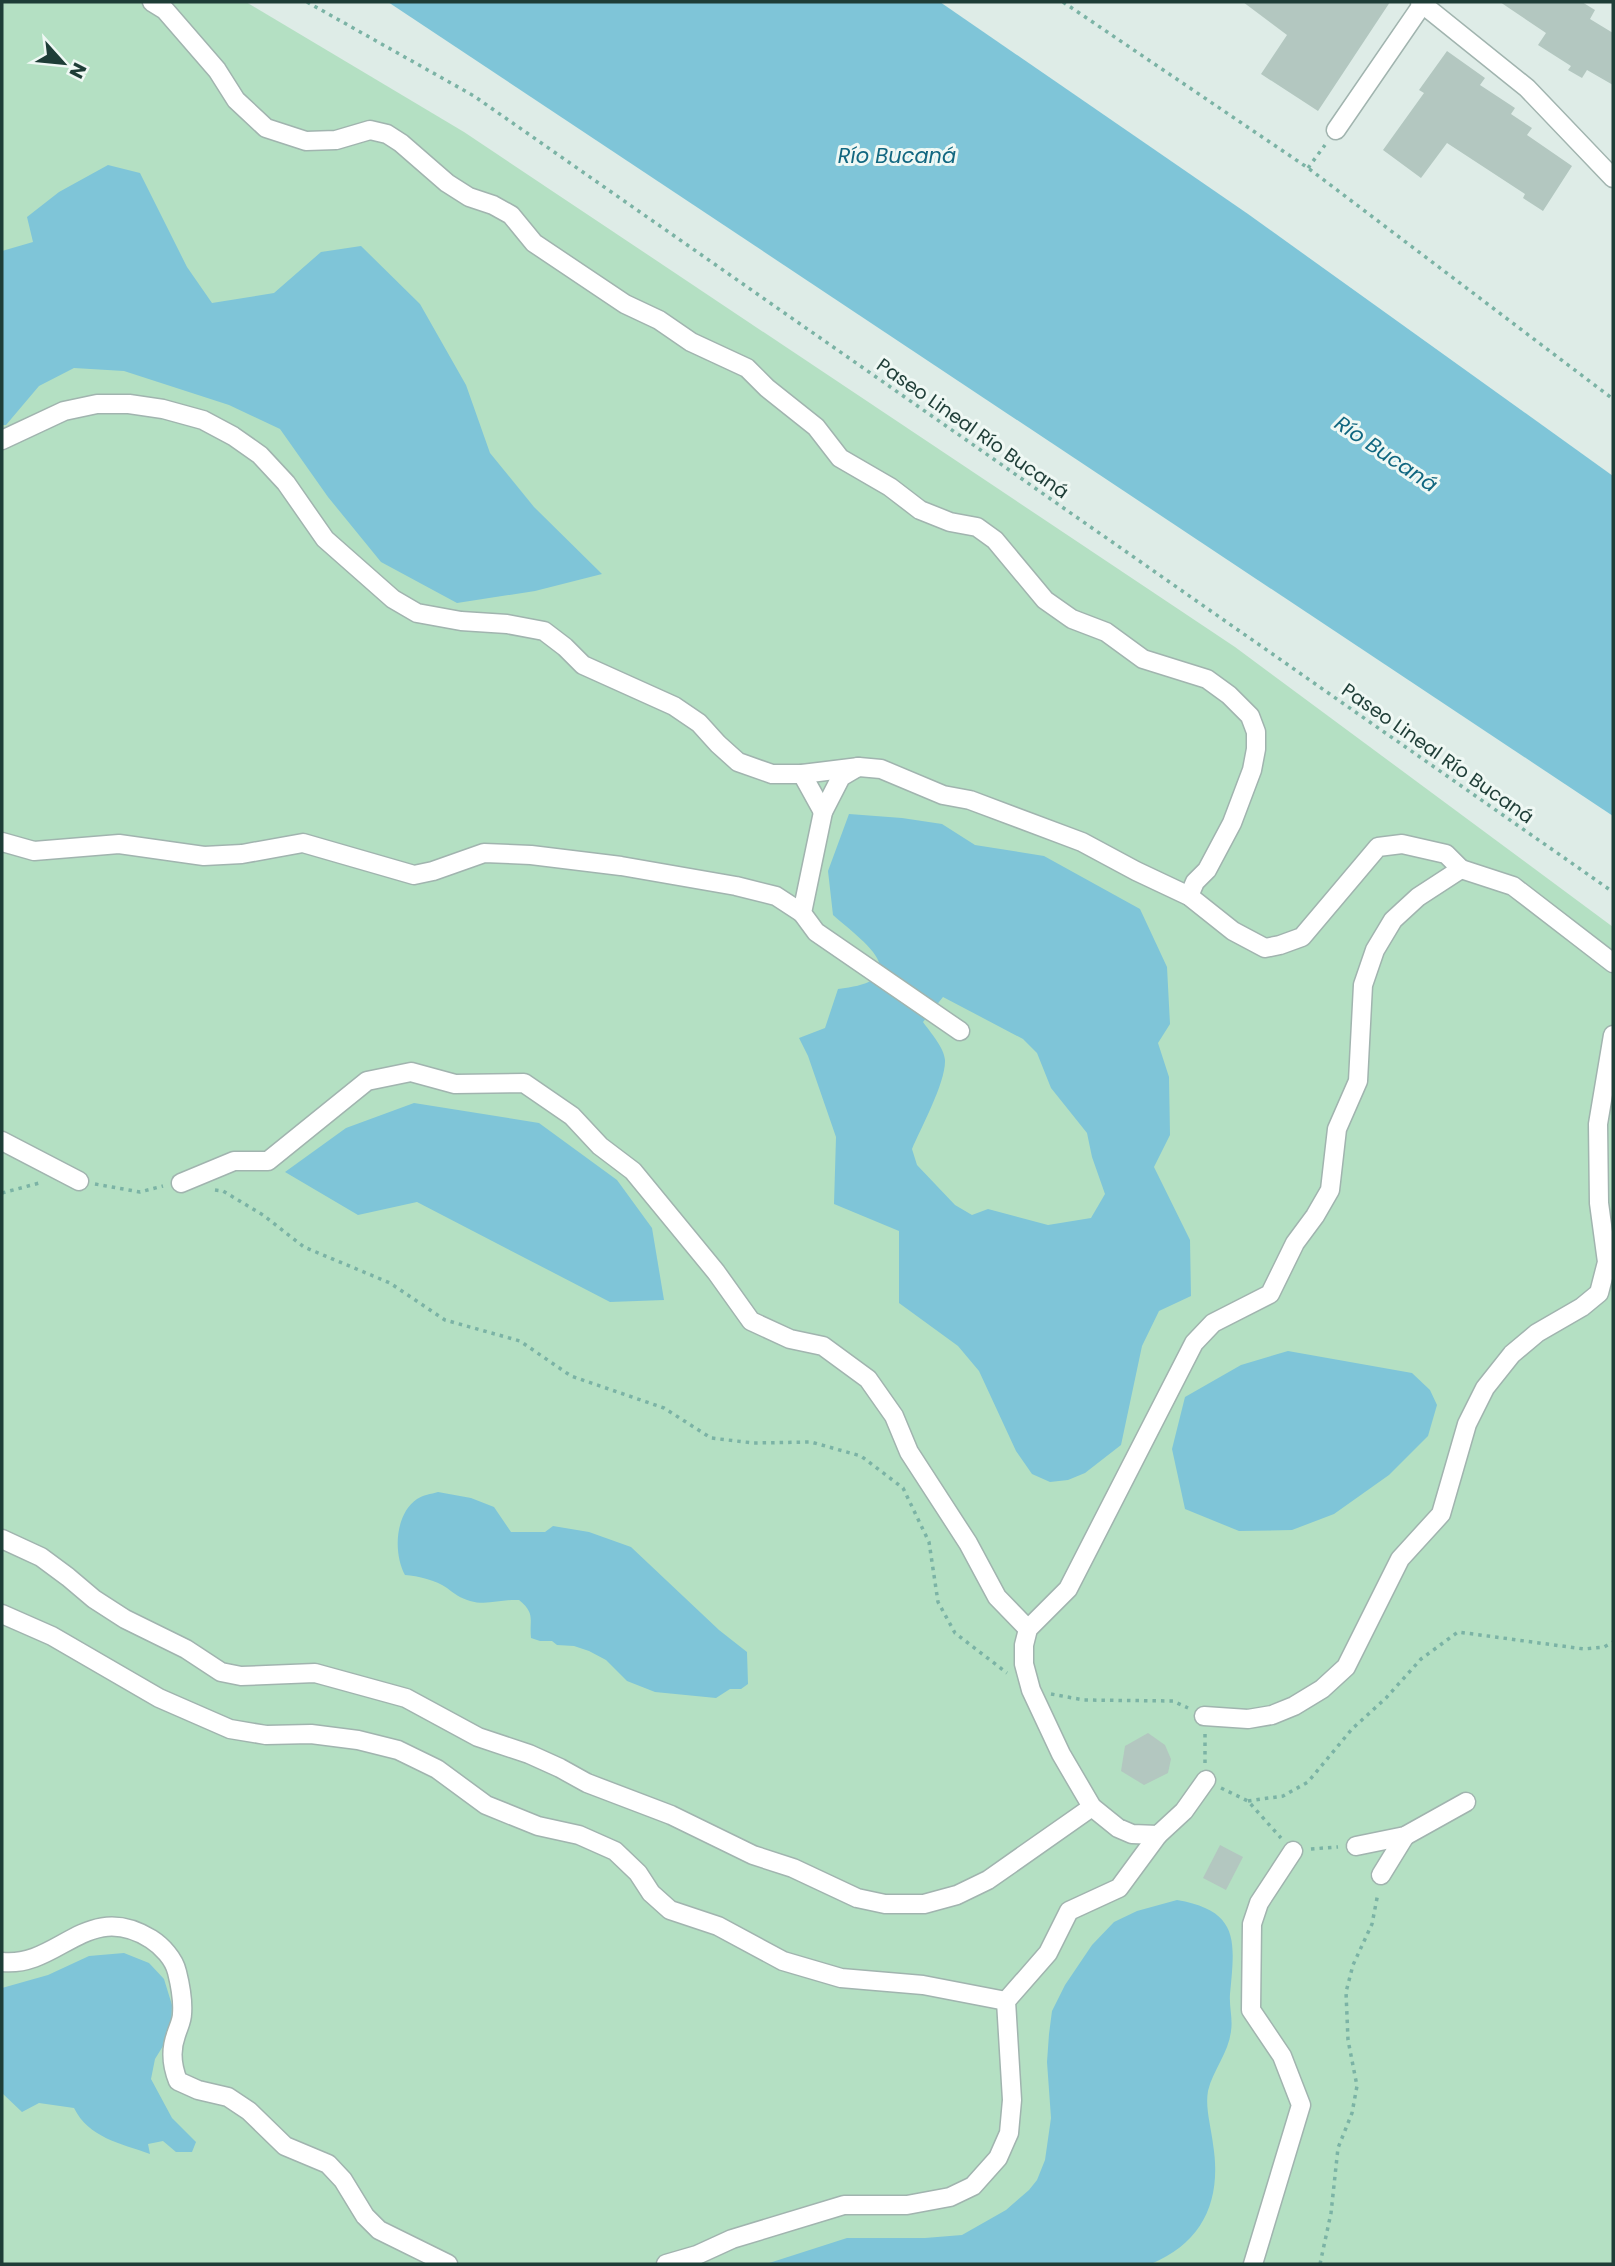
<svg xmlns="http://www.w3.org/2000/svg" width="1615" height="2266" font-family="Poppins,sans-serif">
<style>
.green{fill:#b4e0c3}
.water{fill:#7fc5d8;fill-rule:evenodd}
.building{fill:#b3c7c0}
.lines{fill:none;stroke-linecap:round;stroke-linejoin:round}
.minor-casing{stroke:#a1b4af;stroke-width:21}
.path{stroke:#7bb3a5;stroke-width:3.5;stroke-dasharray:3.5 5;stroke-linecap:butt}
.minor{stroke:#fff;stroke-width:18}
.labels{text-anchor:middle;stroke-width:6;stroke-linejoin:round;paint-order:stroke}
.street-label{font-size:19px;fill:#1e3d37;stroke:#eff8f4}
.water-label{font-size:21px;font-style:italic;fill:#116780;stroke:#eff8f4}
</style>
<rect width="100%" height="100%" fill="#deece7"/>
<path class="green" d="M 2,2 L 246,2 L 464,132 L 1235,647 L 1613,927 L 1613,2264 L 2,2264 Z"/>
<g class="water">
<path d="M 388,2 L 940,2 L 1248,214 L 1613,476 L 1613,816 Z"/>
<path d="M 108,165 L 140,173 L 187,267 L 212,303 L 274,293 L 321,252 L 361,246 L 420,304 L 466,385 L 490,453 L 534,507 L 602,574 L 535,591 L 457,603 L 381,562 L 328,497 L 280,429 L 229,405 L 124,371 L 74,368 L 39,386 L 6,425 L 2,425 L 2,251 L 33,242 L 27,217 L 59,192 Z"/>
<path d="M 849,814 L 902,818 L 942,824 L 975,845 L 1044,856 L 1140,909 L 1167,967 L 1170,1024 L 1158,1043 L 1169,1077 L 1170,1135 L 1154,1167 L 1190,1240 L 1191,1296 L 1159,1311 L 1142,1346 L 1121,1445 L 1085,1473 L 1068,1480 L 1050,1482 L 1032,1474 L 1016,1451 L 979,1371 L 958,1346 L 899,1303 L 899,1231 L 834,1204 L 836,1137 L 808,1056 L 799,1038 L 825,1028 L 838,989 C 919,980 864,942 833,915 L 828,871 ZM 943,997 L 1023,1039 L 1037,1053 L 1051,1088 L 1087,1133 L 1092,1157 L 1105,1194 L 1091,1218 L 1048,1225 L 988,1209 L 972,1215 L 955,1205 L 917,1165 L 912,1149 C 921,1128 946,1082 945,1060 C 944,1047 930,1032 923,1022 Z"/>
<path d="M 414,1103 L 539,1123 L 617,1180 L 652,1228 L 664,1300 L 610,1302 L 417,1202 L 358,1215 L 285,1172 L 346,1128 Z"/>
<path d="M 1288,1351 L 1412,1373 L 1430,1390 L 1437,1405 L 1428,1436 L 1389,1475 L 1334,1514 L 1292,1530 L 1239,1531 L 1185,1509 L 1172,1449 L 1185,1397 L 1241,1365 Z"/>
<path d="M 438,1492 L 471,1498 L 494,1507 L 511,1532 L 545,1532 L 553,1526 L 589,1532 L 631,1547 L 719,1630 L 747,1652 L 748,1684 L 741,1689 L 730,1689 L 716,1698 L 655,1692 L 627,1681 L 606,1660 L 589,1651 L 574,1646 L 557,1645 L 552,1641 L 540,1641 L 531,1638 C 529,1619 536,1614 519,1600 C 502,1599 487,1606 470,1601 C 460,1598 455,1594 447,1588 C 436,1580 418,1576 405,1575 C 393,1553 395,1514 417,1499 C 423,1495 431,1494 438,1492 Z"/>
<path d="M 1177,1900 C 1240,1911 1235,1941 1230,1994 C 1229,2006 1233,2019 1231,2031 C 1229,2052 1213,2070 1208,2091 C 1205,2108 1211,2126 1213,2144 C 1222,2199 1204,2242 1151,2264 L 766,2264 L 847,2238 L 925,2238 L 962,2235 L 1006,2210 L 1029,2190 L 1037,2180 L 1045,2160 L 1051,2118 L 1047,2062 L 1049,2034 L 1052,2011 L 1065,1985 L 1092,1945 L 1114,1922 L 1137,1911 Z"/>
<path d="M 124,1953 L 149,1963 L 164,1979 L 172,2005 L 171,2033 L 155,2059 L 151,2079 L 172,2118 L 196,2142 L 192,2152 L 176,2152 L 163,2141 L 148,2144 L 150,2154 C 120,2143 89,2138 74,2108 L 39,2103 L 22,2112 L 2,2093 L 2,1988 L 48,1975 L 89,1956 Z"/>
</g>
<g class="building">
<path d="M 1243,2 L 1390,2 L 1318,111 L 1261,74 L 1287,35 Z"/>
<path d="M 1500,2 L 1582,2 L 1595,10 L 1590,19 L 1613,33 L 1613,85 L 1587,70 L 1582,78 L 1568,70 L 1571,66 L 1538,45 L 1546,33 Z"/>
<path d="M 1447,51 L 1485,78 L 1480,85 L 1515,108 L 1511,114 L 1532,128 L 1527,135 L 1572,166 L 1543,211 L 1523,198 L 1525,194 L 1447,143 L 1421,178 L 1383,150 L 1424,93 L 1419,90 Z"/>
<path d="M 1148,1733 L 1165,1745 L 1171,1759 L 1168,1773 L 1144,1785 L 1121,1771 L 1125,1746 Z"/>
<path d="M 1220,1845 L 1243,1857 L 1226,1890 L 1203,1878 Z"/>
</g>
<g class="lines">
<g class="minor-casing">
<g id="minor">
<path d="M 152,2 L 165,10 L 217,70 L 236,100 L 266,128 L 306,141 L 336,140 L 370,130 L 387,134 L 401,143 L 447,183 L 469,197 L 493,205 L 511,215 L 534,243 L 625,304 L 659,320 L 691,342 L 747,368 L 767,388 L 816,427 L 840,458 L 890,487 L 920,510 L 950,522 L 977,527 L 995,540 L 1045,600 L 1072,619 L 1106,632 L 1143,659 L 1207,679 L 1229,695 L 1250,716 L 1256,732 L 1256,749 L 1252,770 L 1232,823 L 1207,870 L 1195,882 L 1189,896"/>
<path d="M 1420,2 L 1527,88 L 1613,178"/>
<path d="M 1336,130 L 1424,2"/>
<path d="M 2,440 L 64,411 L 97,404 L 129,404 L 163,409 L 203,420 L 233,436 L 260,455 L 286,483 L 325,539 L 393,599 L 417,613 L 461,621 L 507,624 L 544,631 L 565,647 L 583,665 L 674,706 L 699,723 L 718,744 L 738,762 L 772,774 L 802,774 L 859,767 L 881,769 L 943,795 L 970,800 L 1082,842 L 1136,871 L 1189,896 L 1233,931 L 1265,948 L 1280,945 L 1302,937 L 1378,847 L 1402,844 L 1446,854 L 1461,869 L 1418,897 L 1393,920 L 1375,950 L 1363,985 L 1358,1081 L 1337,1129 L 1330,1190 L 1315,1216 L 1295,1243 L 1270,1294 L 1213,1323 L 1194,1343 L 1068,1589 L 1028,1629 L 1024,1645 L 1024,1664 L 1031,1690 L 1061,1754 L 1092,1807 L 1118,1828 L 1132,1834 L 1158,1835 L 1184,1811 L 1206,1780"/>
<path d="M 858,767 L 841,777 L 823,812 L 802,913 L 816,932 L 960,1031"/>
<path d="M 802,774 L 823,812"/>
<path d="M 2,842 L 34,851 L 119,844 L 204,856 L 242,854 L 303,843 L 414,875 L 433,871 L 484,853 L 531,855 L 621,866 L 736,886 L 776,896 L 802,913"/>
<path d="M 1461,869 L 1513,886 L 1613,963"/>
<path d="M 2,1141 L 79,1181"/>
<path d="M 181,1183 L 234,1161 L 268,1161 L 367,1081 L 411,1072 L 455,1084 L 524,1083 L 572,1116 L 600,1146 L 633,1171 L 716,1272 L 751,1321 L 790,1339 L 823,1346 L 868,1379 L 894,1416 L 909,1452 L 968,1543 L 997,1597 L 1028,1629"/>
<path d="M 2,1539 L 41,1557 L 68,1577 L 94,1599 L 125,1619 L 186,1649 L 221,1672 L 241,1676 L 315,1673 L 406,1698 L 478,1737 L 529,1754 L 560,1768 L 587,1783 L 671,1815 L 753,1855 L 793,1868 L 857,1898 L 885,1904 L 924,1904 L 957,1895 L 988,1880 L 1092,1807"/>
<path d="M 2,1614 L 52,1636 L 159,1698 L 230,1729 L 266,1735 L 311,1734 L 358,1740 L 398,1750 L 437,1769 L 486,1805 L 538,1826 L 579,1835 L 615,1851 L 638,1873 L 651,1893 L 670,1910 L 718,1926 L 783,1961 L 841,1978 L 923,1985 L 1006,2001"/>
<path d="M 1204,1716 L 1248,1719 L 1272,1715 L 1294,1706 L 1322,1689 L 1346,1667 L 1400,1559 L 1441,1514 L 1467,1424 L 1485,1388 L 1512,1354 L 1537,1333 L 1582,1307 L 1599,1293 L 1607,1262 L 1599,1203 L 1598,1124 L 1613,1035"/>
<path d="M 1356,1846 L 1405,1836 L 1466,1802"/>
<path d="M 1381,1875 L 1405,1836"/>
<path d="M 2,1962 C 59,1968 87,1899 151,1939 C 162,1946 174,1959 177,1972 C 180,1984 183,2002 182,2014 C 182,2021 178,2028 176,2035 C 170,2051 172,2066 178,2081 L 198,2090 L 228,2097 L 249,2111 L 285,2146 L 328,2164 L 343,2180 L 365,2216 L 379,2230 L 448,2264"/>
<path d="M 666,2264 L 697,2255 L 732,2239 L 844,2205 L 907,2205 L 950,2197 L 973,2186 L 998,2158 L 1009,2133 L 1012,2100 L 1006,2001 L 1048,1953 L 1069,1911 L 1119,1888 L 1158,1835"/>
<path d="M 1253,2264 L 1301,2105 L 1282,2056 L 1251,2010 L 1252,1924 L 1259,1903 L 1293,1851"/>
</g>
</g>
<g class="path">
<path d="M 307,2 L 474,96 L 1613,892"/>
<path d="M 1063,2 L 1308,168 L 1613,399"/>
<path d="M 1308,168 L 1325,145"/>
<path d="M 95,1184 L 140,1192 L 163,1186"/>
<path d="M 215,1190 L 223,1191 L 263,1215 L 304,1247 L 390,1283 L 445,1320 L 520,1341 L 571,1376 L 664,1408 L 711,1438 L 753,1443 L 811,1442 L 861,1456 L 903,1488 L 929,1542 L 938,1602 L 955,1633 L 1007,1673"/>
<path d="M 2,1193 L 43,1182"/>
<path d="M 1051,1694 L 1084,1700 L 1173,1701 L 1188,1708"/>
<path d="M 1205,1734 L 1205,1765"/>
<path d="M 1221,1788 L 1248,1801 L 1281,1838"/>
<path d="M 1248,1801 L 1283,1796 L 1308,1782 L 1352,1729 L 1386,1698 L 1421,1659 L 1458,1632 L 1584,1649 L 1604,1647 L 1613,1642"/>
<path d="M 1311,1849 L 1338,1847"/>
<path d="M 1320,2264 L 1331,2213 L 1338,2148 L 1352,2113 L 1357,2086 L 1348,2040 L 1346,1992 L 1353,1965 L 1372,1924 L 1378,1893"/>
</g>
<use href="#minor" class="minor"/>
</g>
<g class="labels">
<g class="street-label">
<text transform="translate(973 428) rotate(35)" y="7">Paseo Lineal Río Bucaná</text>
<text transform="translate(1438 753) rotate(35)" y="7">Paseo Lineal Río Bucaná</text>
</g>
<g class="water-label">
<text x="897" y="163">Río Bucaná</text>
<text transform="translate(1386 454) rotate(34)" y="7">Río Bucaná</text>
</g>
</g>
<rect width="1615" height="2266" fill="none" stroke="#1e3d37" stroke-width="7"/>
<g transform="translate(63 63) rotate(117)" stroke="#eff8f4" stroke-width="5" paint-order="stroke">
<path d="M0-5L12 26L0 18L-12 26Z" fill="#1e3d37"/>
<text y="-10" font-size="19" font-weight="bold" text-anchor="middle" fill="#1e3d37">N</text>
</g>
</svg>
